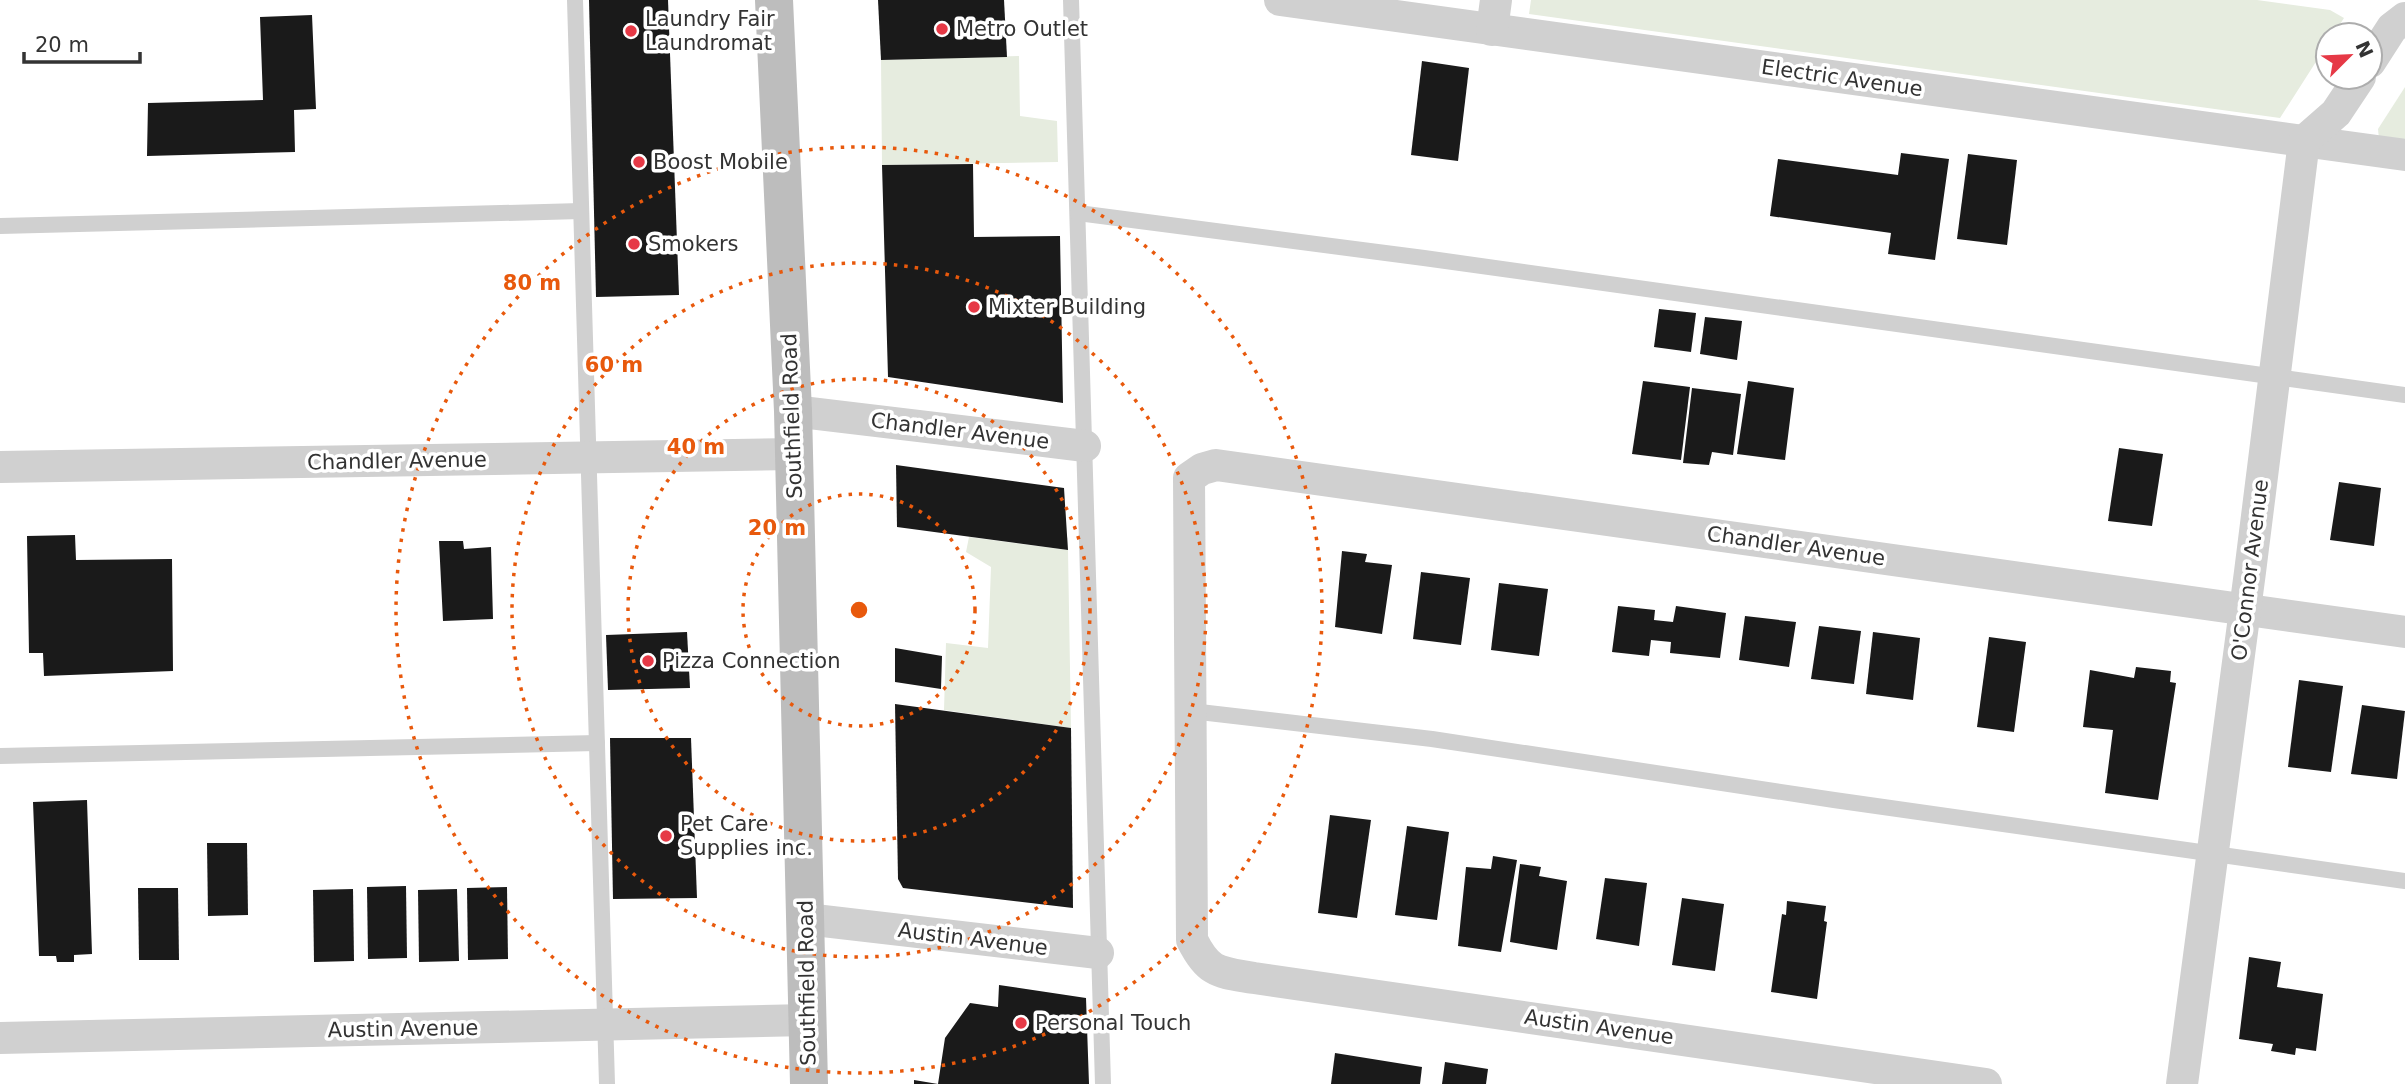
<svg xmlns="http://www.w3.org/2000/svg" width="2405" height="1084" font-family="'DejaVu Sans',sans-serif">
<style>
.green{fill:#e6ecdf}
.building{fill:#1a1a1a}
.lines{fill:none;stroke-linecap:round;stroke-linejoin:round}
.service{stroke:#d0d0d0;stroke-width:16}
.minor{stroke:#d0d0d0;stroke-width:32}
.secondary{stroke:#bdbdbd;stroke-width:38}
.ring{fill:none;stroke:#e8590c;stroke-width:3.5;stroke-dasharray:3.5 7}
.poi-dot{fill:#e63946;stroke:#fff;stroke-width:2.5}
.labels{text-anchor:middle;stroke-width:7;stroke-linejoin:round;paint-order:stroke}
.poi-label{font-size:21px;fill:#333;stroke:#fff;text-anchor:start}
.street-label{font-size:21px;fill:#333;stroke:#fff}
.centre{fill:#e8590c;stroke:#fff;stroke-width:3.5}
.ring-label{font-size:21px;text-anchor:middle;font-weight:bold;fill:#e8590c;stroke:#fff;stroke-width:7;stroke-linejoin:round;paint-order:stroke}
</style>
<rect width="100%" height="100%" fill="#fff"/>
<g class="green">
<path d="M 1531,0 L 2257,0 L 2330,10 L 2344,18 L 2333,35 L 2328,35 L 2328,43 L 2280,118 L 1529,14 Z"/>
<path d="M 1019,56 L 1020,116 L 1057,121 L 1058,162 L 882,165 L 881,60 Z"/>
<path d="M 2405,87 L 2405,142 L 2379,139 L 2378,129 Z"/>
<path d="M 969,537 L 1068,550 L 1071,728 L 944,710 L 946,643 L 988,648 L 991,567 L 966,552 Z"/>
</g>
<g class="building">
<path d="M 589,0 L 668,0 L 679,295 L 596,297 Z"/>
<path d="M 878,0 L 1004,0 L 1007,57 L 881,60 Z"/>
<path d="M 312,15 L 316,109 L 294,110 L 295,152 L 147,156 L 148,103 L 263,100 L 260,17 Z"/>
<path d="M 1422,61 L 1469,68 L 1458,161 L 1411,155 Z"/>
<path d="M 1901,153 L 1949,159 L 1935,260 L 1888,254 L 1891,233 L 1770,216 L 1778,159 L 1898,175 Z"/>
<path d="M 1968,154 L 2017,160 L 2007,245 L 1957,239 Z"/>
<path d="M 973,164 L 974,237 L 1060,236 L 1063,403 L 888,377 L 882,165 Z"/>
<path d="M 1659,309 L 1696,313 L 1691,352 L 1654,347 Z"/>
<path d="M 1705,317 L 1742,321 L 1737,360 L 1700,354 Z"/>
<path d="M 1643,381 L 1690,387 L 1681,460 L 1632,454 Z"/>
<path d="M 1748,381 L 1794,388 L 1785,460 L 1737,454 Z"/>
<path d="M 1692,388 L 1741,394 L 1733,455 L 1712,452 L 1709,465 L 1683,463 Z"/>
<path d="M 2119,448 L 2163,454 L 2152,526 L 2108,521 Z"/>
<path d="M 896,465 L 1064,488 L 1068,550 L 897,527 Z"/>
<path d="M 2339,482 L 2381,488 L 2374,546 L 2330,540 Z"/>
<path d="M 75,535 L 76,560 L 172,559 L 173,671 L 44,676 L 43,653 L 29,653 L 27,536 Z"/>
<path d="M 439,541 L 463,541 L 464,549 L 491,547 L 493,619 L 443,621 Z"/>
<path d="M 1342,551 L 1367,554 L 1365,562 L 1392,565 L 1382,634 L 1335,627 Z"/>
<path d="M 1421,572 L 1470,578 L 1461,645 L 1413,639 Z"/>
<path d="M 1499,583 L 1548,589 L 1539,656 L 1491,650 Z"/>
<path d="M 1618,606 L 1655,610 L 1654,620 L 1673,622 L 1676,606 L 1726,613 L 1720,658 L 1670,653 L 1671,642 L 1651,640 L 1649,656 L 1612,652 Z"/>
<path d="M 1745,616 L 1796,622 L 1789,667 L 1739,660 Z"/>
<path d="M 1819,626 L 1861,631 L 1854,684 L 1811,679 Z"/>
<path d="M 687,632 L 690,688 L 608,690 L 606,635 Z"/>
<path d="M 1873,632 L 1920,638 L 1913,700 L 1866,694 Z"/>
<path d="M 1989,637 L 2026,642 L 2014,732 L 1977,727 Z"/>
<path d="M 895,648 L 942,656 L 941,689 L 895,682 Z"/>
<path d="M 2136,667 L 2171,671 L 2170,682 L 2176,683 L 2158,800 L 2105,793 L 2113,730 L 2083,727 L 2090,670 L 2134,678 Z"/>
<path d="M 2299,680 L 2343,686 L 2331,772 L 2288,767 Z"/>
<path d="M 895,704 L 1071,728 L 1073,908 L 903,888 L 898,879 Z"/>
<path d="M 2362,705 L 2405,711 L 2397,779 L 2351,774 Z"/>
<path d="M 610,738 L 691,738 L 697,898 L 613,899 Z"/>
<path d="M 87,800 L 92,954 L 74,955 L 74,962 L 57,962 L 56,956 L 39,956 L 33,802 Z"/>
<path d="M 1330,815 L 1371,820 L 1357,918 L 1318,913 Z"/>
<path d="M 1407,826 L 1449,832 L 1437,920 L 1395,915 Z"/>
<path d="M 207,843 L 247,843 L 248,915 L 208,916 Z"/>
<path d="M 1493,856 L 1517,860 L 1501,952 L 1458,946 L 1466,867 L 1491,869 Z"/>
<path d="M 1520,864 L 1541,867 L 1539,876 L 1567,881 L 1557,950 L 1510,942 Z"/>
<path d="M 1605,878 L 1647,883 L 1639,946 L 1596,939 Z"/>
<path d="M 406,886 L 407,958 L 368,959 L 367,887 Z"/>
<path d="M 507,887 L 508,959 L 468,960 L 467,888 Z"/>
<path d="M 138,888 L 178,888 L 179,960 L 139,960 Z"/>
<path d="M 353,889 L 354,961 L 314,962 L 313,890 Z"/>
<path d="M 457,889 L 459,961 L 419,962 L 418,890 Z"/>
<path d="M 1682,898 L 1724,904 L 1715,971 L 1672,965 Z"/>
<path d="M 1787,901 L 1826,906 L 1824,921 L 1827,922 L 1817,999 L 1771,992 L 1782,914 L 1786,915 Z"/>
<path d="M 2249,957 L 2281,962 L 2277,987 L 2323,994 L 2316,1051 L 2296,1048 L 2295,1055 L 2271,1051 L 2273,1044 L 2239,1039 Z"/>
<path d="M 999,985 L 1086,998 L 1089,1084 L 914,1084 L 914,1080 L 938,1084 L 945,1038 L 970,1003 L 998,1007 Z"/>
<path d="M 1335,1053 L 1422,1067 L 1420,1084 L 1331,1084 Z"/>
<path d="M 1445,1062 L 1488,1069 L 1486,1084 L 1442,1084 Z"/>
</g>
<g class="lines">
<g class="service">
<path d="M 575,0 L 607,1084"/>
<path d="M 1071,0 L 1103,1084"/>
<path d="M 1078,213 L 1424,258 L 2405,395"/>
<path d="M 0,226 L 581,211"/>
<path d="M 1191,711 L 1432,739 L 1834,800 L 2405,881"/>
<path d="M 0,756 L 597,743"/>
</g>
<g class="minor">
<path d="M 1280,0 L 2405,155"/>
<path d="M 1492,30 L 1496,0"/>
<path d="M 2370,62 L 2392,28 L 2405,18"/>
<path d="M 793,411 L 1085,446"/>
<path d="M 0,467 L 794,454"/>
<path d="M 806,919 L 1098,953"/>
<path d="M 0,1038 L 807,1020"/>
<path d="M 1986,1084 L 1254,978 C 1219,972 1209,974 1192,940 L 1189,478 L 1202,469 L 1216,465 L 2405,632"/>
<path d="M 2182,1084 L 2250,572 L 2304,141 L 2336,113 L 2360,77"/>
</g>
<path class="secondary" d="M 774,0 L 793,411 L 809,1084"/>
</g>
<g class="ring">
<circle cx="859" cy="610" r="116"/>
<circle cx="859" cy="610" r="231"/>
<circle cx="859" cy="610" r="347"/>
<circle cx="859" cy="610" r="463"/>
</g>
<g class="poi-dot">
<circle cx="942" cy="29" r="7"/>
<circle cx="631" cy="31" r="7"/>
<circle cx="639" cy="162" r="7"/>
<circle cx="634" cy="244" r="7"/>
<circle cx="974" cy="307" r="7"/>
<circle cx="648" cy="661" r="7"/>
<circle cx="666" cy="836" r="7"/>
<circle cx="1021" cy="1023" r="7"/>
</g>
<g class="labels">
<g class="poi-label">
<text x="645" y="26">Laundry Fair<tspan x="645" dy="24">Laundromat</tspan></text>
<text x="956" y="36">Metro Outlet</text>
<text x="653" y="169">Boost Mobile</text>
<text x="648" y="251">Smokers</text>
<text x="988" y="314">Mixter Building</text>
<text x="662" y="668">Pizza Connection</text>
<text x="680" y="831">Pet Care<tspan x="680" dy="24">Supplies inc.</tspan></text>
<text x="1035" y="1030">Personal Touch</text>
</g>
<g class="street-label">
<text transform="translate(1842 78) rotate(8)" y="7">Electric Avenue</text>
<text transform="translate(792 416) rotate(-92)" y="7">Southfield Road</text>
<text transform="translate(960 431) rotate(7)" y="7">Chandler Avenue</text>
<text transform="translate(397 461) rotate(-1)" y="7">Chandler Avenue</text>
<text transform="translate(1796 546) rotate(8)" y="7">Chandler Avenue</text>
<text transform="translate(2250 570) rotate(-83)" y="7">O'Connor Avenue</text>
<text transform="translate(973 939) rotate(7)" y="7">Austin Avenue</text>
<text transform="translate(807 983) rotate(-91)" y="7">Southfield Road</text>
<text transform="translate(1599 1027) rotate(8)" y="7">Austin Avenue</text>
<text transform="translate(403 1029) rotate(-1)" y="7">Austin Avenue</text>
</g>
</g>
<circle cx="859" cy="610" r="10" class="centre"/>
<g class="ring-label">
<text x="532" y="290">80 m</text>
<text x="614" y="372">60 m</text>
<text x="696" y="454">40 m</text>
<text x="777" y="535">20 m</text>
</g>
<g transform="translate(2349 56) rotate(66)"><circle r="33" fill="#ffffff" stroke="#adadad" stroke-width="2"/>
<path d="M0-5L12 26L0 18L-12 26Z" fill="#e63946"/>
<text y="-10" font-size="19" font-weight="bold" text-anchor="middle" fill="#333333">N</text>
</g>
<path d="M24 52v10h116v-10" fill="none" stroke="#333333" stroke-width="3.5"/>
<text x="35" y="52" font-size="21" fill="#333333" stroke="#ffffff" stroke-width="5" paint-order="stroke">20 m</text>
</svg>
